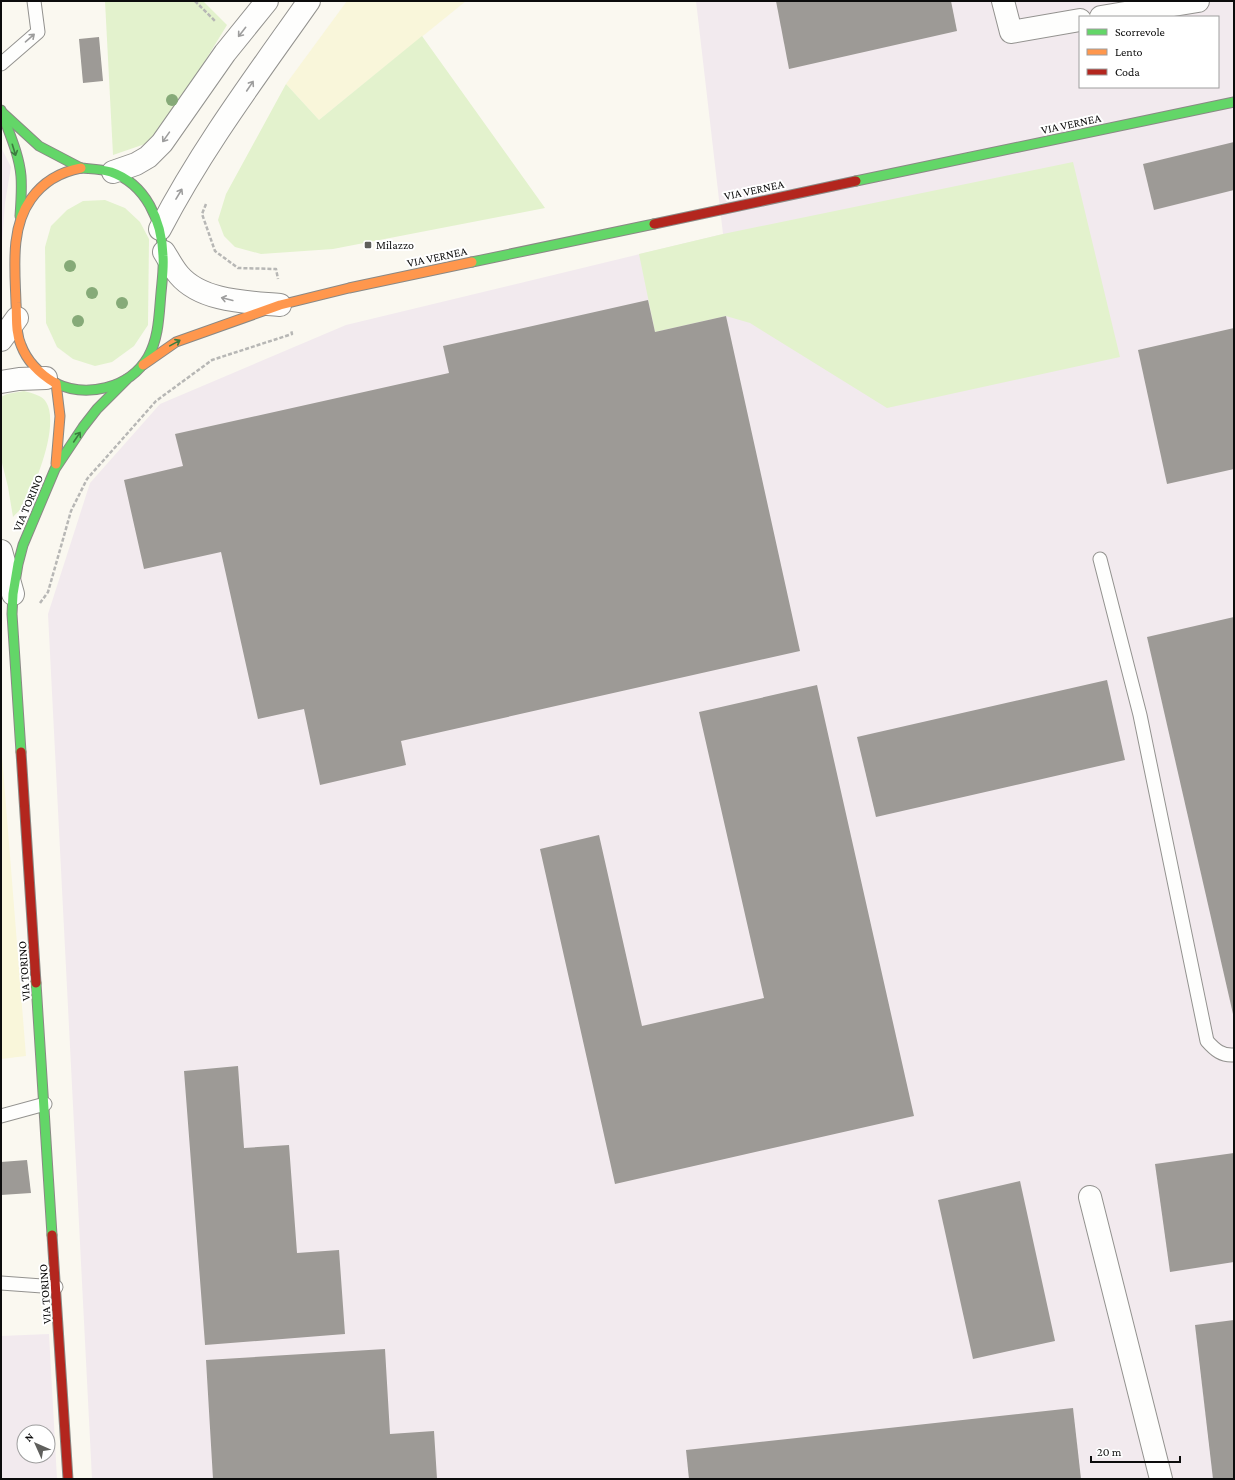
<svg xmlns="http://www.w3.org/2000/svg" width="1235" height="1480" font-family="'Crimson Pro',serif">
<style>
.industrial{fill:#f2eaee;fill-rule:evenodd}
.farmland{fill:#f9f6da}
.green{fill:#e3f2cd}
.building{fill:#9d9a96}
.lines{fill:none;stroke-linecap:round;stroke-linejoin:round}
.lane-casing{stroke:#93928f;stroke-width:15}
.street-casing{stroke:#93928f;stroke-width:24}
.fast-casing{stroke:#8a8985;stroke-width:11}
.slow-casing{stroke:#8a8985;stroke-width:11}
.jam-casing{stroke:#8a8985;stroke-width:11}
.path{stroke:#b7b7b5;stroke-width:2.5;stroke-dasharray:4 2;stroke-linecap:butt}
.lane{stroke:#fefefd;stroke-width:13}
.street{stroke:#fefefd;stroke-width:22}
.fast{stroke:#63d668;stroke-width:9}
.slow{stroke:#ff974d;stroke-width:9}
.jam{stroke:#b3261e;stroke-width:9}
.tree{fill:#86aa78}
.oneway{stroke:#9d9d9d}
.oneway2{stroke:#3c7b3f}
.poi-dot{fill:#5f5f5c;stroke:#fff;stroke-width:1.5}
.labels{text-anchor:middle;stroke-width:4;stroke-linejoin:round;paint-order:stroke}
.street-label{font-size:12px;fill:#0c0c0c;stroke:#fff}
.poi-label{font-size:12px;fill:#0c0c0c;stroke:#fff;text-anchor:start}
</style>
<rect width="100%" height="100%" fill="#faf8f0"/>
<g class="industrial">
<path d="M 696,1 L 1234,1 L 1234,1479 L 92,1479 L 48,614 L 90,483 L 160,404 L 346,325 L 723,234 ZM 1080,17 L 1218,17 L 1218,87 L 1080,87 Z"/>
<path d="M 1,147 L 11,167 L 5,203 L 1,256 Z"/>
<path d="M 49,1334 L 57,1479 L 1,1479 L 1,1336 ZM 24,1432 L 48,1432 L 48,1456 L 24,1456 Z"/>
</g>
<g class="farmland">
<path d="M 347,1 L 466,1 L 319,120 L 286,84 Z"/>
<path d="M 1,743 L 26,1056 L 1,1059 Z"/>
</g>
<g class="green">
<path d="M 105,1 L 203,1 L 227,25 L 167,123 L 145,144 L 113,155 Z"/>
<path d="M 422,36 L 545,208 L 333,249 L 261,254 L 235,247 L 224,236 L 218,220 L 226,194 L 286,84 L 319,120 Z"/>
<path d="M 1073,162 L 1120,357 L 887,408 L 750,323 L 726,316 L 655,332 L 639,254 L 723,234 Z"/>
<path d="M 105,200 L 125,208 L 140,222 L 149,239 L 148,325 L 134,346 L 112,362 L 95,366 L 73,359 L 57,347 L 46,323 L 45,247 L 51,226 L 67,210 L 83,201 Z"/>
<path d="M 24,391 C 31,393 42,395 46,402 C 60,424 36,485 23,506 C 21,510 16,513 13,517 L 8,487 L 1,459 L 1,397 L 7,394 Z"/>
</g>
<g class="building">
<path d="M 776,1 L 951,1 L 957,31 L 789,69 Z"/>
<path d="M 99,37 L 103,81 L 83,83 L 79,39 Z"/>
<path d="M 1234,142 L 1234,190 L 1154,210 L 1143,164 Z"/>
<path d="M 648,300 L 655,332 L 726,316 L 800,651 L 401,741 L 406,765 L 320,785 L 304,709 L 258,719 L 221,552 L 144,569 L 124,480 L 183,466 L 175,434 L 449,373 L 443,346 Z"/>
<path d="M 1234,328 L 1234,469 L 1167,484 L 1138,350 Z"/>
<path d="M 1234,617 L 1234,1014 L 1233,1014 L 1147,637 Z"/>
<path d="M 1107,680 L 1125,760 L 876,817 L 857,737 Z"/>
<path d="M 817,685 L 914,1116 L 615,1184 L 540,849 L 599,835 L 642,1026 L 764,998 L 699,712 Z"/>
<path d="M 238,1066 L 244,1148 L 289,1145 L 297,1253 L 339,1250 L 345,1334 L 205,1345 L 184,1071 Z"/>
<path d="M 1234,1153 L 1234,1262 L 1170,1272 L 1155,1164 Z"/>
<path d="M 27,1160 L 31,1193 L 1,1195 L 1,1162 Z"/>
<path d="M 1020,1181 L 1055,1341 L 973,1359 L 938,1200 Z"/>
<path d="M 1234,1320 L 1234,1479 L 1213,1479 L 1195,1325 Z"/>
<path d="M 385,1349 L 390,1434 L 434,1431 L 437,1479 L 213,1479 L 206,1360 Z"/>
<path d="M 1073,1408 L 1081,1479 L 689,1479 L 686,1450 Z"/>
</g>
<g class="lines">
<g class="lane-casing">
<g id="lane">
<path d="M 1,64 L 38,32 L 34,1"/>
<path d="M 1100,559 L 1140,715 L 1207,1041 C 1215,1050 1222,1056 1234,1055"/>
<path d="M 1,1116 L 45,1104"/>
<path d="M 1,1283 L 56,1287"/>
</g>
</g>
<g class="street-casing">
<g id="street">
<path d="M 1003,1 L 1011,32 L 1080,20"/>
<path d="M 1101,17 L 1198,1"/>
<path d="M 113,172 L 136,164 L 148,157 L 162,143 L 225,53 L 267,1"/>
<path d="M 160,229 C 202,148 257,75 309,1"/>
<path d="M 164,252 C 169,260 173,268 179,275 C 202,302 248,302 280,305"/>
<path d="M 1,340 L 17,318"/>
<path d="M 1,382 L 19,379 L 46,378"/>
<path d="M 1,551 L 13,594"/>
<path d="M 1090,1197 L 1161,1479"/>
</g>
</g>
<g class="fast-casing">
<g id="fast">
<path d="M 1,110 C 8,131 19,153 21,176 C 22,189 21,202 20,216"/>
<path d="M 3,113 L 39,146 L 81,168"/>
<path d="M 856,181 L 1234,102"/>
<path d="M 472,262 L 654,224"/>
<path d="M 55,383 C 86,398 129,389 148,357 C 159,338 159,314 161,293 C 162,281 164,268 163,256 C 162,221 146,184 111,172 C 101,169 91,169 81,168"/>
<path d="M 21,752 L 12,614 L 13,594 L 18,564 L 23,545 L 55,469 L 83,427 L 97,409 L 127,379"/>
<path d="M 36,983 L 52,1235"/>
</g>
</g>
<g class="slow-casing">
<g id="slow">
<path d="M 143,365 L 176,342 L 280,305 L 349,288 L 472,262"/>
<path d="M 55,383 C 40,374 27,361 21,345 C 15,332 17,316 16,303 C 15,269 10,228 31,199 C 43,182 60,172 81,168"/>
<path d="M 56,383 L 60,416 L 56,464"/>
</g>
</g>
<g class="jam-casing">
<g id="jam">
<path d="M 654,224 L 856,181"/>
<path d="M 21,752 L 36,983"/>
<path d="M 52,1235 L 68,1479"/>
</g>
</g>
<g class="path">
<path d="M 195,1 L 216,22"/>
<path d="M 206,204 L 202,214 L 215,251 L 238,268 L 276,269 L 278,279"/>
<path d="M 40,603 L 48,592 L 71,511 L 87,479 L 156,401 L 212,360 L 292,334 L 291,330"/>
</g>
<use href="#lane" class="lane"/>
<use href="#street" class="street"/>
<use href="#fast" class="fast"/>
<use href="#slow" class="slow"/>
<use href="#jam" class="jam"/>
</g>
<g class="tree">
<circle cx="172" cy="100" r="6"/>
<circle cx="70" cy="266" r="6"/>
<circle cx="92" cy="293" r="6"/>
<circle cx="122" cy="303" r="6"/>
<circle cx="78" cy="321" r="6"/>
</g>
<defs><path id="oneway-shaft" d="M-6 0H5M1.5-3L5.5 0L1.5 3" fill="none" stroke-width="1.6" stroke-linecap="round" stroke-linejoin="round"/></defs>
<g class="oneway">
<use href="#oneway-shaft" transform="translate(242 32) rotate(128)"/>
<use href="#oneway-shaft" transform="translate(30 38) rotate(-41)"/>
<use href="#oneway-shaft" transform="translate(250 86) rotate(-56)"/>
<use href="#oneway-shaft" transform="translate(166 137) rotate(125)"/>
<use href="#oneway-shaft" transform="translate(179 194) rotate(-59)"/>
<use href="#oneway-shaft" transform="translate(227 299) rotate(-166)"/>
</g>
<g class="oneway2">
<use href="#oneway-shaft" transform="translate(14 150) rotate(73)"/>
<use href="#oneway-shaft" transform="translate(175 343) rotate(-29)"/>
<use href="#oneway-shaft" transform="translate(77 437) rotate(-56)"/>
</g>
<rect class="poi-dot" x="364" y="241" width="8" height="8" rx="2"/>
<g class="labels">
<g class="street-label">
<text transform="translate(1071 124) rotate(-12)" y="4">VIA VERNEA</text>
<text transform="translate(754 190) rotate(-12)" y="4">VIA VERNEA</text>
<text transform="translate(437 257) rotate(-12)" y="4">VIA VERNEA</text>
<text transform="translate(28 503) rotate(-67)" y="4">VIA TORINO</text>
<text transform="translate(24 971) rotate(-94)" y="4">VIA TORINO</text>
<text transform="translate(45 1294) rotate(-94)" y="4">VIA TORINO</text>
</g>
<g class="poi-label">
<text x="376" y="249">Milazzo</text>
</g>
</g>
<rect width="1235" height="1480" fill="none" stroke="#0c0c0c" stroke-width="4"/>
<rect x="1079" y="16" width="140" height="72" fill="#ffffff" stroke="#9e9e9e"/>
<rect x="1087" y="29" width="20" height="6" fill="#63d668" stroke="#9e9e9e"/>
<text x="1115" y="36" font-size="12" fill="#0c0c0c">Scorrevole</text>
<rect x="1087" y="49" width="20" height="6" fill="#ff974d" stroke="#9e9e9e"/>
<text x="1115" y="56" font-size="12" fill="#0c0c0c">Lento</text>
<rect x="1087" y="69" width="20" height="6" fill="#b3261e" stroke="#9e9e9e"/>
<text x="1115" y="76" font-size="12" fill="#0c0c0c">Coda</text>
<g transform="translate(36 1444) rotate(315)"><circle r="19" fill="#ffffff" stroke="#9e9e9e"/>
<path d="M0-3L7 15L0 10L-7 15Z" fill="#5f5f5c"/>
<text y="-6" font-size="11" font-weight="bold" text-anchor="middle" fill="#0c0c0c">N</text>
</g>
<path d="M1091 1456v6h89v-6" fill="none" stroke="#0c0c0c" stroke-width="2"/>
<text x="1097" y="1456" font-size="12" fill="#0c0c0c" stroke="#ffffff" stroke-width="3" paint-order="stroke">20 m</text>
</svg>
